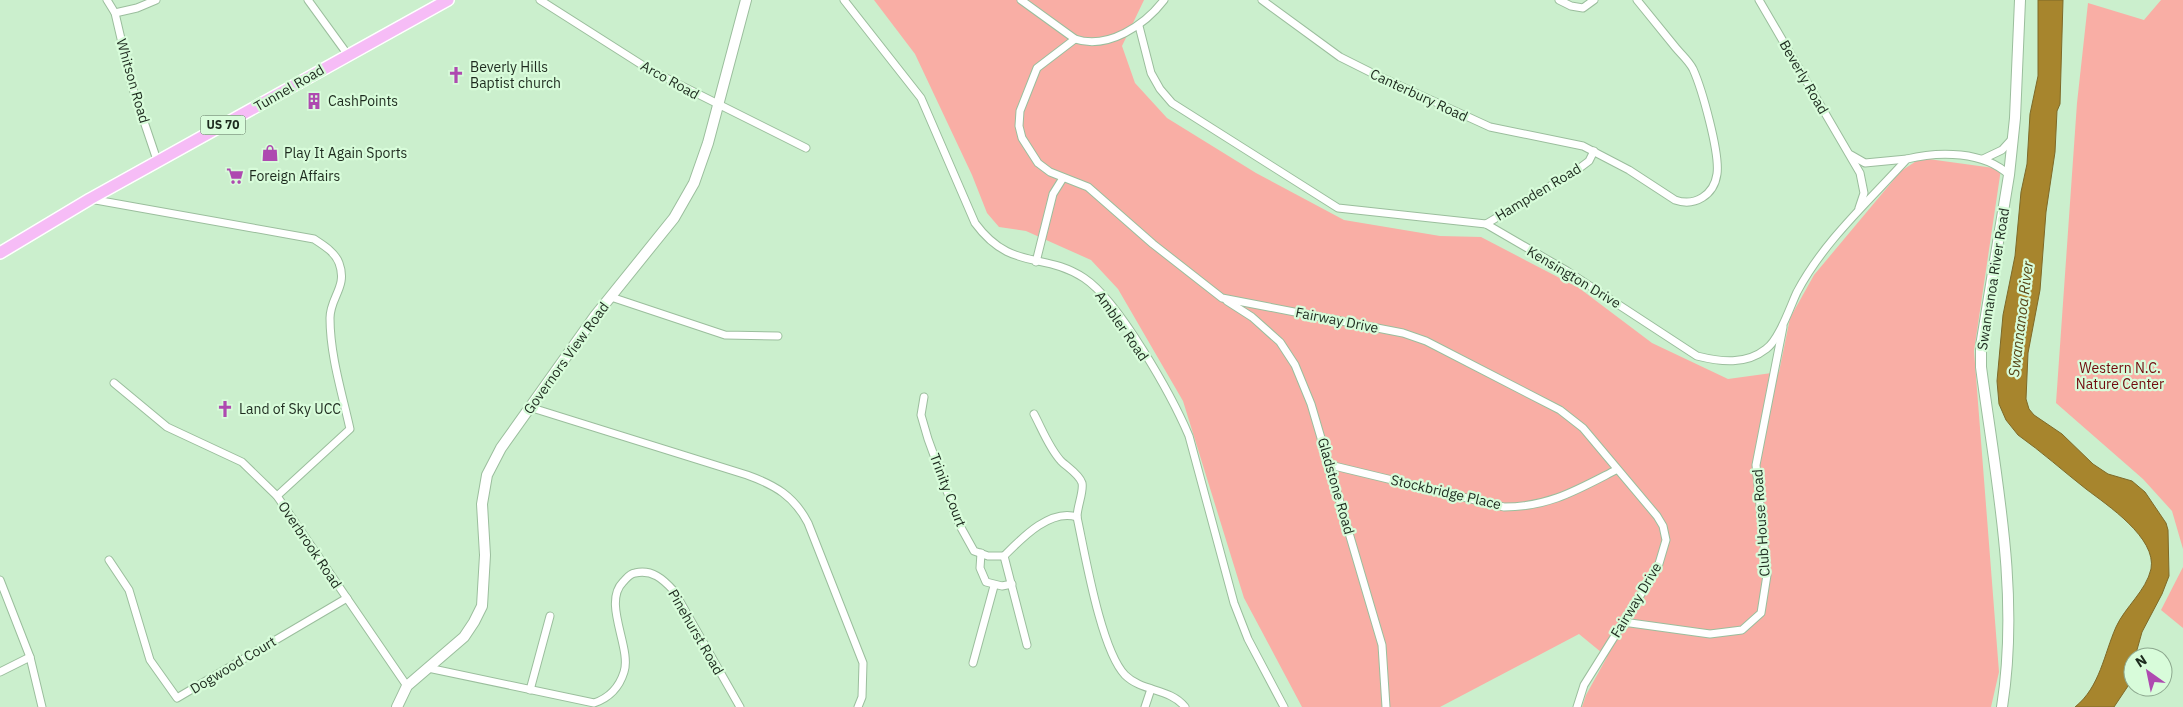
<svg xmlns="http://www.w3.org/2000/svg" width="2183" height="707" font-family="'IBM Plex Sans',sans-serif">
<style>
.green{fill:#f9aea5}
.water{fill:#a7852d;stroke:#7e6a28}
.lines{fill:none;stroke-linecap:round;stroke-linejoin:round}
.street-casing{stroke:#9bbe9d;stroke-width:9}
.secondary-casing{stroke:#9bbe9d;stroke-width:12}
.primary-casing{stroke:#fff;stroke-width:14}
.street{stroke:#fff;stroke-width:7}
.secondary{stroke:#fff;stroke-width:10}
.primary{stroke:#f6bcf6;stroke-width:11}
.labels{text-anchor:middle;stroke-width:4.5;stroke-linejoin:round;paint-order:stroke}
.shield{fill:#d8fcda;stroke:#556956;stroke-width:1}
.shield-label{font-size:12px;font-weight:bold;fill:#1d2a1e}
.poi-label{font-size:14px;fill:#1d2a1e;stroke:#d8fcda;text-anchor:start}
.street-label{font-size:14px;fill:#1d2a1e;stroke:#d8fcda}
.park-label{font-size:14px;fill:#71090d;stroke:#d8fcda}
.water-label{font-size:15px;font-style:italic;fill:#584617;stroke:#d8fcda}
</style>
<rect width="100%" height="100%" fill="#cbefcd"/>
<g class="green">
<path d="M 874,0 L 1144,0 L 1122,46 L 1135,83 L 1167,118 L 1256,173 L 1344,220 L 1440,236 L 1481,237 L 1579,288 L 1652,343 L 1728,379 L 1779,372 L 1790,318 L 1814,275 L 1901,171 L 1921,158 L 2001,169 L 1974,351 L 1999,672 L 1991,707 L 1582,707 L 1586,695 L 1607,657 L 1579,634 L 1440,707 L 1302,707 L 1244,598 L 1183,401 L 1118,289 L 1091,260 L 1026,231 L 999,227 L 987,213 L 972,175 L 915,54 Z"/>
<path d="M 2161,0 L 2183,0 L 2183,549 L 2172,511 L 2143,479 L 2056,403 L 2077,103 L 2088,3 L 2144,20 Z"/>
<path d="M 2183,567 L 2183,628 L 2161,610 Z"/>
</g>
<path class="water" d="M 2038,0 L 2063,0 L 2060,104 L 2057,111 L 2055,152 L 2046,212 L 2040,290 L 2028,353 L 2026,399 L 2029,409 L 2034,415 L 2062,434 L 2093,464 L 2108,474 L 2132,481 L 2145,492 L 2166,523 L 2168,530 L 2169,576 L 2162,594 L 2142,632 L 2135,657 L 2133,657 L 2132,680 L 2114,707 L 2075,707 C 2100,687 2104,654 2116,627 C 2125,607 2146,591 2151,569 C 2157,538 2107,505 2086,489 C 2063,471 2042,452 2018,435 L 2006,420 L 1999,404 L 1997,381 L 2003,315 L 2015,256 L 2021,192 L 2027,164 L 2030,114 L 2038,76 Z"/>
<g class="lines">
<g class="street-casing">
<g id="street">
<path d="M 107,0 L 115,13 L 132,86 L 158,163"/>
<path d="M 308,0 L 348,55"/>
<path d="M 540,0 L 650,70 L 806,148"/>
<path d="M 844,0 L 921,98 L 975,223 C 1011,272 1043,251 1084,278 C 1119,301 1172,396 1189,436 L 1234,603 L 1248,639 L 1284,707"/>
<path d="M 1021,0 L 1075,39"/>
<path d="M 1164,0 C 1145,25 1108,50 1075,39 L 1037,68 L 1020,111 L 1019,126 L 1022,138 L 1038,163 L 1050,172 L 1088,187 L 1153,244 L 1222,298 L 1403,333 L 1426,341 L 1560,410 L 1583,428 L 1657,516 L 1663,526 L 1666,540 L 1658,567 L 1584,685 L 1577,707"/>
<path d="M 1262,0 L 1340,57 L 1372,73 L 1490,127 L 1583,146 L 1629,170 L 1675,200 C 1695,207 1714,195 1717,174 C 1720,153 1702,89 1693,69 C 1689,61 1681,54 1676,48 C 1663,32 1650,16 1637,0"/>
<path d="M 1559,0 L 1571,6 L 1583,8 L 1594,0"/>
<path d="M 1759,0 L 1860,173 L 1864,193 L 1859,208"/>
<path d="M 115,13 L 137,8 L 156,0"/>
<path d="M 1139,26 L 1151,73 L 1160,89 L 1172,103 L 1338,208 L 1486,224 L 1567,271 L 1697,356 C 1721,362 1746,365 1766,349 C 1779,340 1790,307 1797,292 C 1824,241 1868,202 1907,159 C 1939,151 1984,151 2009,175"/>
<path d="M 1851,155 L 1865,163 L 1907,159"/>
<path d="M 1983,159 L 2002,150 L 2012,139"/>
<path d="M 90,199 L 314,239 C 323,245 335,252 339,263 C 348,287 330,297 330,318 C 330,355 342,393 350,429 L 277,496"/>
<path d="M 1486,224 L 1577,170 L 1589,161 L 1594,151"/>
<path d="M 1036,262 L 1053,194 L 1063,178"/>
<path d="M 611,297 L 725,335 L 778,336"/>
<path d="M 1227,301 L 1252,317 L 1280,342 L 1295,365 L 1311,404 L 1382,645 L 1386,707"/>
<path d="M 114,383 L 167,427 L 242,462 L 277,496 L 407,686"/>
<path d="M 924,397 L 921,415 L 928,439 L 959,524 L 974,551 L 988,556 L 1004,556"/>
<path d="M 529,407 L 747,475 C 775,485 794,496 808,523 L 863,663 L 862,697 L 858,707"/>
<path d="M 1034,414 C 1042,429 1049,448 1061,461 C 1067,467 1079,474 1082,483 C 1084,491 1077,507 1077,517 C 1085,554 1101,650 1125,675 C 1142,692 1170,688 1185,707"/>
<path d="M 1330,465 L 1504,507 C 1549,507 1577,490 1616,470"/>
<path d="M 981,553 L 980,568 L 986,582 L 1002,586 L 1012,584"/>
<path d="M 109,560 L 129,590 L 150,660 L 177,698 L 347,598"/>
<path d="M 0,580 L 30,657 L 42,707"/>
<path d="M 1623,622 L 1710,634 L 1742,630 L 1761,613 L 1767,575 L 1756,465 L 1783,327"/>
<path d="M 1027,645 L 1004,556 C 1021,539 1050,508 1077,517"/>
<path d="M 973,663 L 994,586"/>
<path d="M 428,668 L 594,703 C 609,698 619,688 624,672 C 632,648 602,603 623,582 C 627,578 629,574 635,573 C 652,569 663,579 674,591 L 740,707"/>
<path d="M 0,672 L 30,657"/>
<path d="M 530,690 L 550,616"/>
<path d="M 1145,707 L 1151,689"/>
</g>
</g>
<g class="secondary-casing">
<g id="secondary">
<path d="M 397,707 L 407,686 L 464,637 L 474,622 L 482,606 L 485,555 L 482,504 L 487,475 L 501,448 L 595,316 L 674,218 L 694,183 L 708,143 L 746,0"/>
<path d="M 2002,707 C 2020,593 1996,480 1981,367 L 1981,346 L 2009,175 L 2015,118 L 2020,0"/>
</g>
</g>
<g class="primary-casing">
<path id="primary" d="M 0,253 L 90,199 L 448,0"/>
</g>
<use href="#street" class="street"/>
<use href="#secondary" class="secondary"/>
<use href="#primary" class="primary"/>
</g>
<defs>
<g id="church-bare" transform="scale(1.35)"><path d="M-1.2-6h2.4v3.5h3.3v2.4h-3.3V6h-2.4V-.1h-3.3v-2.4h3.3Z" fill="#ae4ab0" stroke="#d8fcda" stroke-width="2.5" paint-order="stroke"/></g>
<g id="building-bare" transform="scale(1.35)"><path d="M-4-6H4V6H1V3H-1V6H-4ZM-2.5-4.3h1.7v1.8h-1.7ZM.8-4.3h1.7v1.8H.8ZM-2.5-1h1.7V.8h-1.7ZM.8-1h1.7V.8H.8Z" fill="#ae4ab0" stroke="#d8fcda" stroke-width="2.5" paint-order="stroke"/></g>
<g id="shop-bare" transform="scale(1.35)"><path d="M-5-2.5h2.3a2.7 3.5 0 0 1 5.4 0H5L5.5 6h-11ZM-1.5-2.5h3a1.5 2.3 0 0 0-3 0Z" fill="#ae4ab0" stroke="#d8fcda" stroke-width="2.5" paint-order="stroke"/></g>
<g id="supermarket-bare" transform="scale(1.35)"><path d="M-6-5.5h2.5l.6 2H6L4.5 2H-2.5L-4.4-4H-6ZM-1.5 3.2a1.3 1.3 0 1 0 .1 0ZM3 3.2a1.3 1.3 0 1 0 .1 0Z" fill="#ae4ab0" stroke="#d8fcda" stroke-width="2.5" paint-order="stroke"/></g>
</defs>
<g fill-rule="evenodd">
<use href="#church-bare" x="456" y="75"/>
<use href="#building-bare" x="314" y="101"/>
<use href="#shop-bare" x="270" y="153"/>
<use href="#supermarket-bare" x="235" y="176"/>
<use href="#church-bare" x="225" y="409"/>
</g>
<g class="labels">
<rect class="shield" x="200.5" y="115.5" width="45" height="19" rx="4"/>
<g class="shield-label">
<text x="223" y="129">US 70</text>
</g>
<g class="poi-label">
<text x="470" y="72">Beverly Hills<tspan x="470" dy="16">Baptist church</tspan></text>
<text x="328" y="106">CashPoints</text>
<text x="284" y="158">Play It Again Sports</text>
<text x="249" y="181">Foreign Affairs</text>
<text x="239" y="414">Land of Sky UCC</text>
</g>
<g class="street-label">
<text transform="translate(1804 77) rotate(60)" y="5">Beverly Road</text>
<text transform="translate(670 80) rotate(29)" y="5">Arco Road</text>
<text transform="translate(133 81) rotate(74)" y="5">Whitson Road</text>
<text transform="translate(289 88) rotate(-30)" y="5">Tunnel Road</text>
<text transform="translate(1419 95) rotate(25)" y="5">Canterbury Road</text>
<text transform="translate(1538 192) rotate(-31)" y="5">Hampden Road</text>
<text transform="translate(1574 277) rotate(31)" y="5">Kensington Drive</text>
<text transform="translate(1993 279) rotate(-81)" y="5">Swannanoa River Road</text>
<text transform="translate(1337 320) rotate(11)" y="5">Fairway Drive</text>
<text transform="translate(1122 326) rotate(55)" y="5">Ambler Road</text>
<text transform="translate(566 358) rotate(-54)" y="5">Governors View Road</text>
<text transform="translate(1336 486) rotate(74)" y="5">Gladstone Road</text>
<text transform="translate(948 490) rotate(69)" y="5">Trinity Court</text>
<text transform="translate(1446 492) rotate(13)" y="5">Stockbridge Place</text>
<text transform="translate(1761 523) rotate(-94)" y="5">Club House Road</text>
<text transform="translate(310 545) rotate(56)" y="5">Overbrook Road</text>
<text transform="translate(1636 600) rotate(-59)" y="5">Fairway Drive</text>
<text transform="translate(696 632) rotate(60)" y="5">Pinehurst Road</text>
<text transform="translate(233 665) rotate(-31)" y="5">Dogwood Court</text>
</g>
<g class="park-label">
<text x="2120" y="373">Western N.C.<tspan x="2120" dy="16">Nature Center</tspan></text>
</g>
<g class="water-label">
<text transform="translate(2021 319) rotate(-83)" y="5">Swannanoa River</text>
</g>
</g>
<g transform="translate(2148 672) rotate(327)"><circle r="24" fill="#d8fcda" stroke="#8da88f"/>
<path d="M0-4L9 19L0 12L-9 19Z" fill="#ae4ab0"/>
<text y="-8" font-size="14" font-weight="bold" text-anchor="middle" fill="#1d2a1e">N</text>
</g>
</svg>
